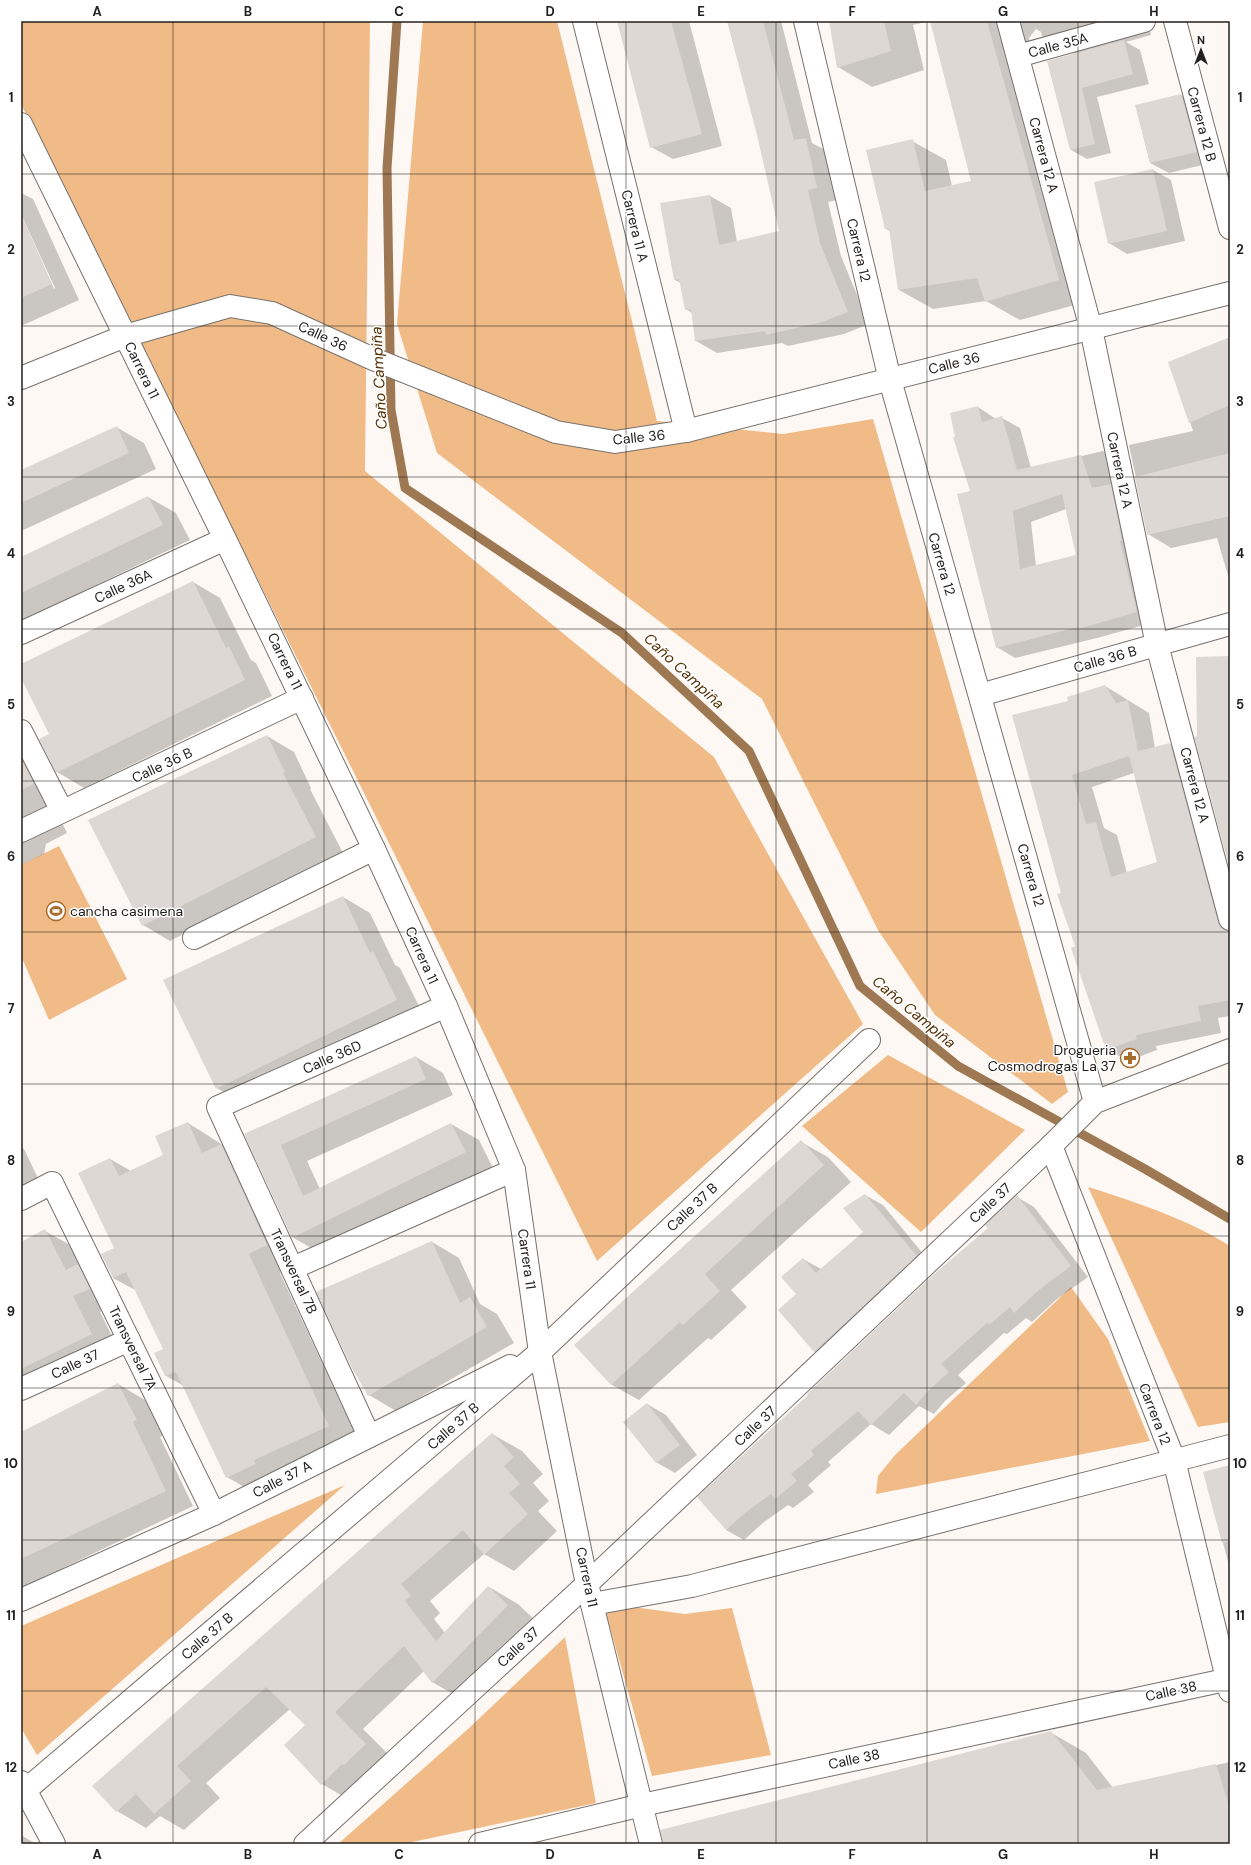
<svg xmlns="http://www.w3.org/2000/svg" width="1251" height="1865" font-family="'DM Sans',sans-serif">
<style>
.green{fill:#f1bb87}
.shadow{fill:#0003;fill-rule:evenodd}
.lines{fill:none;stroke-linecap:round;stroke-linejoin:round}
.stream{stroke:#9d7852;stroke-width:9}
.building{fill:#ddd8d3;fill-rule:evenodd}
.minor-casing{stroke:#77726e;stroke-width:24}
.tertiary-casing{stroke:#77726e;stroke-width:24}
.minor{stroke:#fff;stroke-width:22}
.tertiary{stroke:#fff;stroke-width:22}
.grid{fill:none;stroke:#23211f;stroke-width:1;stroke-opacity:0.55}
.labels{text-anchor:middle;stroke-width:3;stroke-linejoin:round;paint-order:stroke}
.street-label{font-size:14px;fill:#23211f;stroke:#fff}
.poi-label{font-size:14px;fill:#23211f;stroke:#fff;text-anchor:start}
.water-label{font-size:15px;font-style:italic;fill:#543106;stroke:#fff}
.neatline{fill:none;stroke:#23211f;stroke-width:1.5}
.grid-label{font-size:13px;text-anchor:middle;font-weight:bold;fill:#23211f}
</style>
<rect width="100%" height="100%" fill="#fdf8f3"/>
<g class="green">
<path d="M 21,21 L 370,21 L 365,471 L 714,757 L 863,1024 L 597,1261 L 21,104 Z"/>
<path d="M 423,21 L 557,21 L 657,421 L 783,434 L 873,419 L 1068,1092 L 1052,1104 L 935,1015 L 878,930 L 762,699 L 437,453 L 397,324 Z"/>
<path d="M 59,846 L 127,979 L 49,1020 L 21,956 L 21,865 Z"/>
<path d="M 888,1055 L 1025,1130 L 921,1232 L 802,1126 Z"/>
<path d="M 1088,1187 C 1136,1202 1187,1219 1230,1246 L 1230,1422 L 1198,1427 Z"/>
<path d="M 1071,1287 L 1108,1339 L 1150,1441 L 876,1494 L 878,1476 L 895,1455 Z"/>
<path d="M 345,1485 L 37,1755 L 21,1728 L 21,1626 Z"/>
<path d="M 603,1603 L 685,1614 L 732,1608 L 771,1755 L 652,1776 Z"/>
<path d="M 565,1637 L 596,1803 L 403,1844 L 338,1844 L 468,1729 Z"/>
</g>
<g class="shadow">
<path d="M 618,21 L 689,21 L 722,146 L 673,159 L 651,147 Z"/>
<path d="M 728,21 L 781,21 L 812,143 L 827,151 L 837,200 L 828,202 L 841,256 L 869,324 L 844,334 L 788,346 L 782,343 L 717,353 L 696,341 L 692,313 L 686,309 L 681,283 L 675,280 L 662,204 L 710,196 L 731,208 L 737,242 L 781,232 L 758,134 Z"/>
<path d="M 831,21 L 930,21 L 913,25 L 924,70 L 872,87 L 838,67 Z"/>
<path d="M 931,21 L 1160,21 L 1148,23 L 1151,35 L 1126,42 L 1140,50 L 1149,84 L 1097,97 L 1111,153 L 1087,159 L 1071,150 L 1074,54 L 1042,36 L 1041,32 L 1036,29 L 1029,38 L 1030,46 L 1023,47 L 1093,300 L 1020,320 L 986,301 L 933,309 L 899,290 L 890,231 L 886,229 L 912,141 L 946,160 L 952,186 L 973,182 Z"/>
<path d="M 1181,95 L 1200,105 L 1215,162 L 1169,173 L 1150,163 L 1136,106 Z"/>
<path d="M 1153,170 L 1171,180 L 1185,241 L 1127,254 L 1109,243 Z"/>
<path d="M 21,193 L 33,199 L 79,300 L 21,326 L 21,218 L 54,289 L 55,288 L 21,214 Z"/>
<path d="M 1230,343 L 1230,582 L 1217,538 L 1171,548 L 1148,534 L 1129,445 L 1193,431 L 1170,362 Z"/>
<path d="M 978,407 L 996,419 L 1002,418 L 1020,428 L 1031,468 L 1103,451 L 1122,461 L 1155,622 L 1097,638 L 1015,658 L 997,647 L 971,492 ZM 1066,509 L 1077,555 L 1036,566 L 1031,522 Z"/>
<path d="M 116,427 L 144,443 L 156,469 L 21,531 L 21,471 Z"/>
<path d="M 148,497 L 176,513 L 190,540 L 21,621 L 21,558 Z"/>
<path d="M 193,582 L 220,598 L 251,660 L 256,663 L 272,696 L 84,788 L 57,772 L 51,735 L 21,675 L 21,665 Z"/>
<path d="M 1105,686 L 1149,713 L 1155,748 L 1170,744 L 1191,756 L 1230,903 L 1230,1016 L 1218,1018 L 1221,1033 L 1156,1046 L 1157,1050 L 1128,1061 L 1107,1049 L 1062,894 L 1069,701 ZM 1134,773 L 1158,862 L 1127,873 L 1117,835 L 1104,828 L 1092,787 Z"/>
<path d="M 267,736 L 294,752 L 311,788 L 310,789 L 343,853 L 170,941 L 143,925 Z"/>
<path d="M 21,740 L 67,833 L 46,844 L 44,854 L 21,865 Z"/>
<path d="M 343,897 L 370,913 L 395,965 L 400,968 L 424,1016 L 244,1104 L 217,1088 Z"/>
<path d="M 416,1057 L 443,1073 L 453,1095 L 307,1161 L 320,1189 L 451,1124 L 479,1140 L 493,1168 L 320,1253 L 292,1237 L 246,1135 Z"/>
<path d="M 188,1123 L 253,1164 L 298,1263 L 280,1273 L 360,1444 L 258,1495 L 227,1477 L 184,1386 L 166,1376 L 155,1354 L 164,1349 L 137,1291 L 113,1278 L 115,1249 L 110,1159 L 131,1171 L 165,1155 Z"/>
<path d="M 801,1142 L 828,1157 L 851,1182 L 731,1290 L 747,1307 L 711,1340 L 708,1338 L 639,1400 L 612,1385 L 576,1345 Z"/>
<path d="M 21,1147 L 24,1149 L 45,1193 L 21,1203 Z"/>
<path d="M 865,1195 L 883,1205 L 934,1267 L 833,1362 L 815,1352 L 780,1310 L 797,1294 L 803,1259 L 821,1269 L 865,1232 Z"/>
<path d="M 1017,1197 L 1034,1207 L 1088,1277 L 1057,1299 L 1032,1322 L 1026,1318 L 1007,1334 L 1004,1333 L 958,1375 L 966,1383 L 945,1401 L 934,1414 L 919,1406 L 889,1435 L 871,1424 L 828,1462 L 831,1465 L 808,1485 L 814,1492 L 793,1508 L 788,1505 L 764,1522 L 744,1540 L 726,1530 Z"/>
<path d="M 45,1231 L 72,1246 L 116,1304 L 100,1312 L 119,1350 L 21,1397 L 21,1243 Z"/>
<path d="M 432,1242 L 459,1258 L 480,1304 L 497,1314 L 514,1343 L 396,1411 L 369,1395 Z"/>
<path d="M 118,1384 L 145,1400 L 164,1435 L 160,1437 L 193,1506 L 21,1588 L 21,1433 Z"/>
<path d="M 647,1404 L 666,1415 L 697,1455 L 675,1473 L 656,1462 Z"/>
<path d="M 492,1434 L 522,1451 L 543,1474 L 533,1483 L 549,1501 L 538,1511 L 557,1531 L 514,1571 L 484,1554 L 430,1601 L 440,1613 L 434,1619 L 445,1633 L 489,1587 L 518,1604 L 537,1622 L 462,1699 L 432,1682 L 424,1671 L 363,1729 L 395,1761 L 351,1801 L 322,1784 L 286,1745 L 306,1725 L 290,1709 L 206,1783 L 220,1798 L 184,1830 L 160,1816 L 146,1828 L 117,1811 Z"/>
<path d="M 1230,1466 L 1230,1569 L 1204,1472 Z"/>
<path d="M 1050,1732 L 1086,1753 L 1113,1788 L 1230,1762 L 1230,1844 L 664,1844 Z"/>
<path d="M 21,1835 L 36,1844 L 21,1844 Z"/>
</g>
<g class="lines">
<path class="stream" d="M 397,21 L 387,168 L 391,410 L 405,488 L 622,633 L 749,751 L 860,986 L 958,1066 L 1145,1169 L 1230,1219"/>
</g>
<g class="building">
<path d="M 617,21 L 671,21 L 702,134 L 650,148 Z"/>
<path d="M 727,21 L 763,21 L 794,140 L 806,138 L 817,188 L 808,190 L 820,243 L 848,312 L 822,322 L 766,335 L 765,331 L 695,341 L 691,309 L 685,310 L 679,279 L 674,280 L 660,203 L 710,195 L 719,245 L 779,231 L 757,135 Z"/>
<path d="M 829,21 L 884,21 L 891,51 L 837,68 Z"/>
<path d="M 930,21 L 987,21 L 1059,280 L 985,302 L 977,278 L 898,290 L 889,229 L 885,229 L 866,150 L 913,139 L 925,191 L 971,181 Z"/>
<path d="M 1124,40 L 1133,74 L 1082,88 L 1095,144 L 1070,150 L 1047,61 Z"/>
<path d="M 1181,94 L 1197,152 L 1150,163 L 1135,105 Z"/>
<path d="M 1153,169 L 1167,231 L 1108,244 L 1094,182 Z"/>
<path d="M 21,214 L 52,284 L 21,298 Z"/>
<path d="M 1230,337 L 1230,405 L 1189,423 L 1168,362 Z"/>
<path d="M 978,406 L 982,422 L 1002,416 L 1017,470 L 1081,455 L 1092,488 L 1111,484 L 1122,541 L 1120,541 L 1137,612 L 1078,629 L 1078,627 L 996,648 L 957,494 L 970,491 L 953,437 L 955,437 L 950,413 ZM 1062,494 L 1076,555 L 1020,569 L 1013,511 Z"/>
<path d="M 117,426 L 129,453 L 21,503 L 21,470 Z"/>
<path d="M 1230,453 L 1230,516 L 1147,535 L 1135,477 Z"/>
<path d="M 148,496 L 163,525 L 21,593 L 21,557 Z"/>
<path d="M 193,581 L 226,648 L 229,646 L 245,680 L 56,773 L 39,739 L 49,734 L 21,678 L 21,664 Z"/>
<path d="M 1230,656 L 1230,870 L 1194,737 L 1197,736 L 1196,657 Z"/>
<path d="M 1105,685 L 1116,703 L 1128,700 L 1138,751 L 1170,743 L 1218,922 L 1221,928 L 1230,931 L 1230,1000 L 1198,1006 L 1201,1021 L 1136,1035 L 1137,1039 L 1106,1050 L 1071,948 L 1075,946 L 1057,894 L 1061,893 L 1012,715 L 1068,701 L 1067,697 ZM 1129,756 L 1157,862 L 1111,877 L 1096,822 L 1086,824 L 1072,775 Z"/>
<path d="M 267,735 L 285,772 L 283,773 L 316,837 L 142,926 L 88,820 Z"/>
<path d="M 21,758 L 34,784 L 21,790 Z"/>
<path d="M 343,896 L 370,953 L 373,951 L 397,1000 L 216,1089 L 163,980 Z"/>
<path d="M 416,1056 L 426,1079 L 281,1145 L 303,1196 L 451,1123 L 466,1152 L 292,1238 L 244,1134 Z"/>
<path d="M 188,1122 L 202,1153 L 221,1144 L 267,1245 L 249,1254 L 329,1426 L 254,1460 L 256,1464 L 226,1478 L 176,1372 L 165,1376 L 154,1353 L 163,1349 L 126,1272 L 113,1278 L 101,1254 L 114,1248 L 78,1173 L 110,1158 L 119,1176 L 163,1155 L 155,1136 Z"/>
<path d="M 801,1140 L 824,1165 L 705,1274 L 720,1291 L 683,1325 L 680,1322 L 611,1385 L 574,1345 Z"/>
<path d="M 865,1194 L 917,1256 L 814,1352 L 778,1310 L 796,1294 L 781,1277 L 803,1258 L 816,1273 L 863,1232 L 843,1208 Z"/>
<path d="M 1017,1195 L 1071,1266 L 1039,1290 L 1014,1313 L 1010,1307 L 989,1325 L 988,1322 L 941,1364 L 949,1372 L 928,1391 L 916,1405 L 904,1393 L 871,1425 L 858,1411 L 811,1451 L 814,1455 L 791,1474 L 797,1481 L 775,1499 L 771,1494 L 746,1512 L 726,1530 L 697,1497 L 808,1395 L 807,1394 L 933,1275 L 988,1228 L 985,1225 Z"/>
<path d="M 45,1229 L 66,1270 L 78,1264 L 90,1289 L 73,1296 L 92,1334 L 21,1369 L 21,1242 Z"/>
<path d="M 432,1241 L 460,1303 L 470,1297 L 487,1327 L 368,1396 L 351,1366 L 316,1292 Z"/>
<path d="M 118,1383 L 137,1420 L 133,1422 L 166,1491 L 21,1559 L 21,1432 Z"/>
<path d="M 647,1403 L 680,1445 L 656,1463 L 623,1422 Z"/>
<path d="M 492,1433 L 514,1457 L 504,1466 L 520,1484 L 509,1493 L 528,1514 L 484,1555 L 463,1530 L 401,1584 L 411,1596 L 405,1601 L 436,1641 L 488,1586 L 508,1605 L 432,1683 L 404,1646 L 335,1712 L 366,1744 L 344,1765 L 342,1764 L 321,1785 L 284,1745 L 305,1725 L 266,1687 L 177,1766 L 191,1781 L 154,1814 L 136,1794 L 116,1812 L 92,1786 Z"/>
<path d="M 1230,1465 L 1230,1542 L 1222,1543 L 1203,1472 Z"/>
<path d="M 1051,1731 L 1097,1790 L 1216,1764 L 1230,1809 L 1230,1844 L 663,1844 L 660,1830 Z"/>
</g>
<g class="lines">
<g class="minor-casing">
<g id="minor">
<path d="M 584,21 L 686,431"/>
<path d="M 805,21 L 890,380 L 1095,1102"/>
<path d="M 1008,21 L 1091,329 L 1157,645 L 1230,919"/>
<path d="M 1175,21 L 1230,228"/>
<path d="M 1018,56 L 1144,21"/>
<path d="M 21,124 L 225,539 L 374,849 L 446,1006 L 514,1170 L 540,1352 L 587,1584 L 651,1844"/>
<path d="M 21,633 L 225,539"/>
<path d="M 980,695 L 1230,624"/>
<path d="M 21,731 L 62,811"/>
<path d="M 21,831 L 302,698"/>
<path d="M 194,938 L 374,849"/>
<path d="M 1051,1146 L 1174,1460 L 1230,1691"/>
<path d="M 21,1199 L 52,1183 L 214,1514"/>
<path d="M 293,1268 L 514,1170"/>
<path d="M 21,1389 L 129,1340"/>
<path d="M 369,1436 L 218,1107 L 446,1006"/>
<path d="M 21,1600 L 214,1514 L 510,1366"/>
<path d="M 592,1604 L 692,1586 L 1230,1446"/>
<path d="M 21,1794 L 540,1352 L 869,1040"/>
<path d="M 305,1844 L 587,1584 L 1051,1146 L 1095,1102 L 1230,1050"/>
<path d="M 480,1844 L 642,1805 L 1230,1679"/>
</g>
</g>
<g class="tertiary-casing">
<g id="tertiary">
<path d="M 21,378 L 125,336 L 230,306 L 272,313 L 371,358 L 556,432 L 615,442 L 686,431 L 1230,293"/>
<path d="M 21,1782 L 54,1844"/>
</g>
</g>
<use href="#minor" class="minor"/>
<use href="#tertiary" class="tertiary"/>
</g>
<path class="grid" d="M 173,21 L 173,1844M 324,21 L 324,1844M 475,21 L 475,1844M 626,21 L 626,1844M 776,21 L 776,1844M 927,21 L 927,1844M 1078,21 L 1078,1844M 21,174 L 1230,174M 21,326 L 1230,326M 21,477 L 1230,477M 21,629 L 1230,629M 21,781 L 1230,781M 21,932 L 1230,932M 21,1084 L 1230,1084M 21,1236 L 1230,1236M 21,1388 L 1230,1388M 21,1540 L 1230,1540M 21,1691 L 1230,1691"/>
<defs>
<g id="stadium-ring" transform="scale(1)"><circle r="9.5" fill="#fff" stroke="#a76d2d" stroke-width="1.5"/><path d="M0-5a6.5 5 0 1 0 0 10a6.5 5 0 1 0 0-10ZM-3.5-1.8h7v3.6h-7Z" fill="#a76d2d"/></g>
<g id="pharmacy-ring" transform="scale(1)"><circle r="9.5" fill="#fff" stroke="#a76d2d" stroke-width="1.5"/><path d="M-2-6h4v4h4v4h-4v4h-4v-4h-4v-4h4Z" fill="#a76d2d"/></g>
</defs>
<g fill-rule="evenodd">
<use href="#stadium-ring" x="56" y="911"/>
<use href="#pharmacy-ring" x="1130" y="1058"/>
</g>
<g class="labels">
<g class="street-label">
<text transform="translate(1058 45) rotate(-15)" y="5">Calle 35A</text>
<text transform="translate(1202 124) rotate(75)" y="5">Carrera 12 B</text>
<text transform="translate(1044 155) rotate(75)" y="5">Carrera 12 A</text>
<text transform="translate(635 226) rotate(76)" y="5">Carrera 11 A</text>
<text transform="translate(859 250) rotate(77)" y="5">Carrera 12</text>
<text transform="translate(323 336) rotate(25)" y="5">Calle 36</text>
<text transform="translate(954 363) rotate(-14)" y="5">Calle 36</text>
<text transform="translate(142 370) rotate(64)" y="5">Carrera 11</text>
<text transform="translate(639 437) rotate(-6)" y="5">Calle 36</text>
<text transform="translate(1120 470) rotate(78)" y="5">Carrera 12 A</text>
<text transform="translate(942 564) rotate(74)" y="5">Carrera 12</text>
<text transform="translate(123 586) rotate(-25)" y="5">Calle 36A</text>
<text transform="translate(1105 659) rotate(-16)" y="5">Calle 36 B</text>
<text transform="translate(285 661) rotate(64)" y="5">Carrera 11</text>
<text transform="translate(162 765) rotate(-25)" y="5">Calle 36 B</text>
<text transform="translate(1195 785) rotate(75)" y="5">Carrera 12 A</text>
<text transform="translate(1031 875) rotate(74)" y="5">Carrera 12</text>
<text transform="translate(422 955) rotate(66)" y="5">Carrera 11</text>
<text transform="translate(332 1057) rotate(-24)" y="5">Calle 36D</text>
<text transform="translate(990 1203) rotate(-43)" y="5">Calle 37</text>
<text transform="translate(692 1207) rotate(-43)" y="5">Calle 37 B</text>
<text transform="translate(527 1259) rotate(82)" y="5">Carrera 11</text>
<text transform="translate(294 1271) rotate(65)" y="5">Transversal 7B</text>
<text transform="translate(133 1348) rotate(64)" y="5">Transversal 7A</text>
<text transform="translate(75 1364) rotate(-25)" y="5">Calle 37</text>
<text transform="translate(1155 1414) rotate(69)" y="5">Carrera 12</text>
<text transform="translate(453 1426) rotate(-41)" y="5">Calle 37 B</text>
<text transform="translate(755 1426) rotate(-43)" y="5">Calle 37</text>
<text transform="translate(282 1479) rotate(-27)" y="5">Calle 37 A</text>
<text transform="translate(587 1577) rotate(78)" y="5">Carrera 11</text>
<text transform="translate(207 1636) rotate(-41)" y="5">Calle 37 B</text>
<text transform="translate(518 1647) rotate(-43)" y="5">Calle 37</text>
<text transform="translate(1171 1691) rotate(-12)" y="5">Calle 38</text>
<text transform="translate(854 1759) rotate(-12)" y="5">Calle 38</text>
</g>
<g class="poi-label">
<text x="70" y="916">cancha casimena</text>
<text x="1116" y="1055" text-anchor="end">Drogueria<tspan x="1116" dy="16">Cosmodrogas La 37</tspan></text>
</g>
<g class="water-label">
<text transform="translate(379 378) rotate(-93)" y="5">Caño Campiña</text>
<text transform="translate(684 671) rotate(43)" y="5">Caño Campiña</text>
<text transform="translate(914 1012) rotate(40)" y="5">Caño Campiña</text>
</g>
</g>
<rect width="1251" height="1865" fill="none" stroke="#ffffff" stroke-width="44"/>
<g transform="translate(1201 50)" stroke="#ffffff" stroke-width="3" paint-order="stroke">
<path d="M0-3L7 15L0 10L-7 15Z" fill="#23211f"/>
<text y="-6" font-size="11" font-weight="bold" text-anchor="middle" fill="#23211f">N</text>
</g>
<rect x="22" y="22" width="1207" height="1821" class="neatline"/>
<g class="grid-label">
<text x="97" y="16">A</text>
<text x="248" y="16">B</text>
<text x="399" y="16">C</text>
<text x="550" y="16">D</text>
<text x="701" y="16">E</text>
<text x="852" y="16">F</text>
<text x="1003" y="16">G</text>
<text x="1154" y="16">H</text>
<text x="11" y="102">1</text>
<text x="1240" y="102">1</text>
<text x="11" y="254">2</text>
<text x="1240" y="254">2</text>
<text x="11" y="406">3</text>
<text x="1240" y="406">3</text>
<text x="11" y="558">4</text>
<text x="1240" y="558">4</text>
<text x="11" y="709">5</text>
<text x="1240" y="709">5</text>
<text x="11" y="861">6</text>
<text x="1240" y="861">6</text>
<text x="11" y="1013">7</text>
<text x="1240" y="1013">7</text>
<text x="11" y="1165">8</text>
<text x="1240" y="1165">8</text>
<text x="11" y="1316">9</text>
<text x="1240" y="1316">9</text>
<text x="11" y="1468">10</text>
<text x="1240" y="1468">10</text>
<text x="11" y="1620">11</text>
<text x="1240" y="1620">11</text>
<text x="11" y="1772">12</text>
<text x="1240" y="1772">12</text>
<text x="97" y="1859">A</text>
<text x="248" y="1859">B</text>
<text x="399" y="1859">C</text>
<text x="550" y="1859">D</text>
<text x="701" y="1859">E</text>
<text x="852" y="1859">F</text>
<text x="1003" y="1859">G</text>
<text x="1154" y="1859">H</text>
</g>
</svg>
